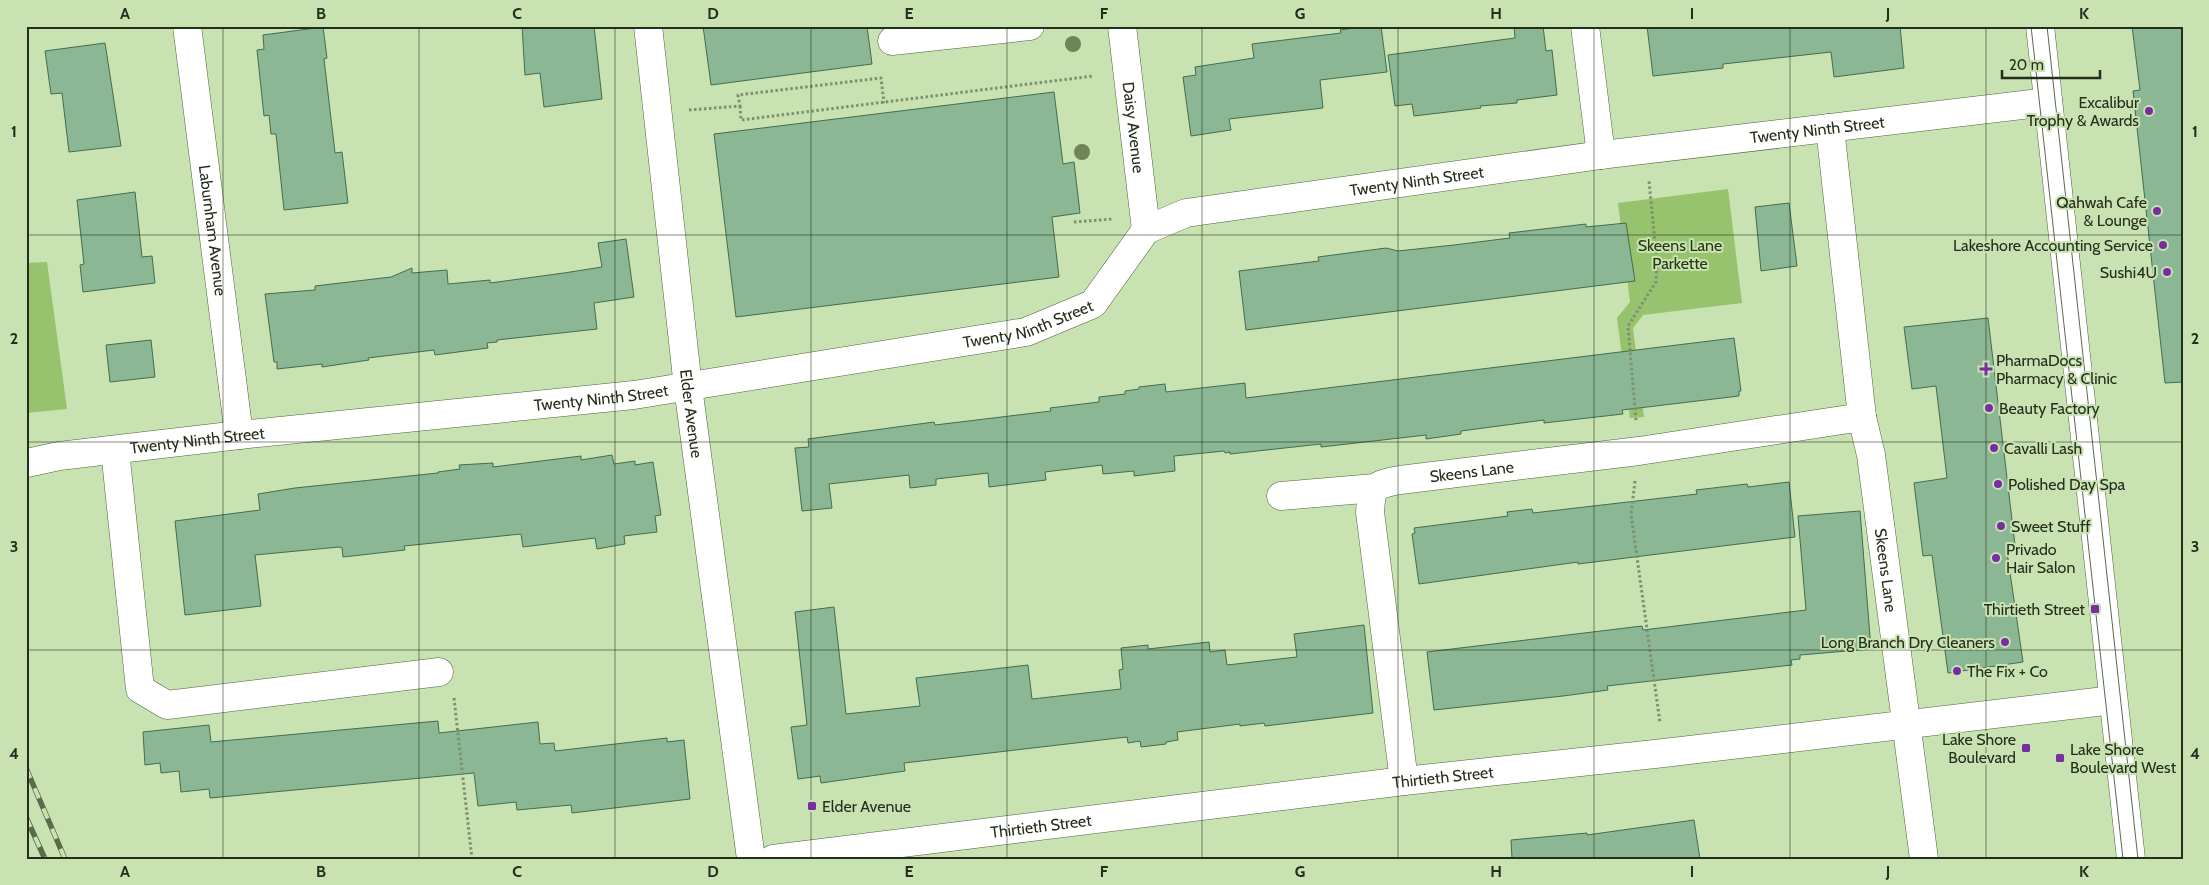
<svg xmlns="http://www.w3.org/2000/svg" width="2209" height="885" font-family="Cabin,sans-serif">
<style>
.park{fill:#97c26e}
.building{fill:#8bb794;stroke:#436d4d}
.lines{fill:none;stroke-linecap:round;stroke-linejoin:round}
.minor-casing{stroke:#4e6339;stroke-width:29}
.major-casing{stroke:#4e6339;stroke-width:29}
.path{stroke:#7e916e;stroke-width:3;stroke-dasharray:2.5 2.5;stroke-linecap:butt}
.minor{stroke:#fff;stroke-width:28}
.major{stroke:#fff;stroke-width:28}
.tram{stroke:#5a6a4d;stroke-width:1}
.rail-casing{stroke:#5a6a4d;stroke-width:5.5}
.rail{stroke:#c8e2b2;stroke-width:4;stroke-dasharray:11;stroke-linecap:butt}
.tree{fill:#6e8459}
.grid{fill:none;stroke:#242e1b;stroke-width:1;stroke-opacity:0.55}
.poi-dot{fill:#782ea1;stroke:#c8e2b2;stroke-width:2}
.labels{text-anchor:middle;stroke-width:4;stroke-linejoin:round;paint-order:stroke}
.poi-label{font-size:16px;fill:#242e1b;stroke:#c8e2b2;text-anchor:start}
.street-label{font-size:16px;fill:#242e1b;stroke:#c8e2b2}
.park-label{font-size:16px;fill:#243710;stroke:#c8e2b2}
.neatline{fill:none;stroke:#242e1b;stroke-width:2}
.grid-label{font-size:16px;text-anchor:middle;font-weight:bold;fill:#242e1b}
</style>
<rect width="100%" height="100%" fill="#c8e2b2"/>
<g class="park">
<path d="M 1728,189 L 1742,303 L 1643,315 L 1633,328 L 1644,417 L 1630,418 L 1617,318 L 1630,302 L 1618,203 Z"/>
<path d="M 47,262 L 67,409 L 26,413 L 26,263 Z"/>
</g>
<g class="building">
<path d="M 522,26 L 594,26 L 602,99 L 544,107 L 540,73 L 525,75 Z"/>
<path d="M 703,26 L 867,26 L 872,64 L 711,85 Z"/>
<path d="M 1368,26 L 1381,26 L 1387,72 L 1320,80 L 1323,108 L 1229,119 L 1231,130 L 1191,136 L 1183,77 L 1196,75 L 1195,67 L 1254,58 L 1252,44 L 1341,33 L 1340,30 Z"/>
<path d="M 1514,26 L 1543,26 L 1546,51 L 1552,50 L 1557,95 L 1517,100 L 1517,103 L 1480,106 L 1481,108 L 1414,116 L 1412,104 L 1395,106 L 1388,55 L 1515,38 Z"/>
<path d="M 1647,26 L 1900,26 L 1904,68 L 1834,77 L 1831,52 L 1723,64 L 1723,68 L 1653,76 Z"/>
<path d="M 2132,26 L 2183,26 L 2183,382 L 2165,383 L 2133,91 L 2140,90 Z"/>
<path d="M 323,27 L 327,58 L 324,59 L 335,153 L 342,152 L 348,203 L 284,210 L 276,134 L 271,134 L 269,115 L 264,116 L 257,50 L 264,49 L 263,35 Z"/>
<path d="M 105,43 L 121,146 L 69,152 L 62,93 L 51,94 L 45,51 Z"/>
<path d="M 1054,92 L 1063,164 L 1074,162 L 1080,213 L 1052,217 L 1059,277 L 736,317 L 714,134 Z"/>
<path d="M 135,192 L 142,257 L 152,256 L 155,283 L 83,292 L 80,265 L 84,264 L 77,200 Z"/>
<path d="M 1789,203 L 1797,266 L 1761,271 L 1755,207 Z"/>
<path d="M 1626,223 L 1635,281 L 1246,330 L 1239,271 L 1319,261 L 1318,257 L 1386,248 L 1398,251 L 1454,245 L 1510,238 L 1509,233 L 1586,224 L 1586,227 Z"/>
<path d="M 626,239 L 634,297 L 594,303 L 597,329 L 497,340 L 497,342 L 487,343 L 488,348 L 435,355 L 434,350 L 368,358 L 369,360 L 322,367 L 322,364 L 277,369 L 277,362 L 274,362 L 265,294 L 315,290 L 315,286 L 391,277 L 412,268 L 412,273 L 447,270 L 448,284 L 490,280 L 490,283 L 564,273 L 602,267 L 598,243 Z"/>
<path d="M 1988,318 L 2015,545 L 2006,545 L 2023,662 L 1948,673 L 1932,555 L 1923,556 L 1914,483 L 1947,478 L 1936,386 L 1912,389 L 1904,327 Z"/>
<path d="M 1734,338 L 1741,391 L 1739,391 L 1739,396 L 1622,410 L 1623,414 L 1544,423 L 1544,420 L 1461,431 L 1461,434 L 1426,439 L 1426,435 L 1321,447 L 1321,444 L 1230,454 L 1230,452 L 1225,453 L 1224,451 L 1174,456 L 1175,471 L 1134,476 L 1134,471 L 1103,474 L 1102,465 L 1045,472 L 1046,480 L 989,487 L 988,473 L 936,479 L 936,485 L 910,488 L 909,475 L 829,484 L 832,508 L 802,511 L 795,448 L 809,447 L 808,439 L 934,422 L 935,425 L 1051,411 L 1050,408 L 1099,402 L 1099,397 L 1125,394 L 1125,391 L 1139,389 L 1139,387 L 1165,384 L 1166,392 L 1245,383 L 1246,398 Z"/>
<path d="M 151,340 L 155,377 L 110,382 L 106,345 Z"/>
<path d="M 612,455 L 614,464 L 635,461 L 635,465 L 653,462 L 661,515 L 655,516 L 657,532 L 624,536 L 625,544 L 597,549 L 595,538 L 523,547 L 521,534 L 404,546 L 405,550 L 343,557 L 342,548 L 339,547 L 255,555 L 261,606 L 185,615 L 175,521 L 260,510 L 258,494 L 295,488 L 438,473 L 438,472 L 460,469 L 459,465 L 493,463 L 493,467 L 581,456 L 581,460 Z"/>
<path d="M 1789,482 L 1795,537 L 1578,564 L 1578,562 L 1419,584 L 1412,534 L 1415,533 L 1414,528 L 1508,516 L 1507,512 L 1532,509 L 1533,513 L 1697,494 L 1696,490 L 1747,484 L 1748,487 Z"/>
<path d="M 1860,511 L 1871,649 L 1800,655 L 1800,659 L 1791,660 L 1792,665 L 1607,686 L 1608,690 L 1563,696 L 1434,710 L 1427,652 L 1642,626 L 1643,630 L 1806,610 L 1798,516 Z"/>
<path d="M 834,607 L 846,714 L 920,706 L 916,678 L 1028,665 L 1032,699 L 1121,689 L 1119,670 L 1123,669 L 1121,648 L 1148,645 L 1148,649 L 1209,642 L 1210,652 L 1225,650 L 1227,665 L 1297,657 L 1294,634 L 1364,625 L 1373,713 L 1265,726 L 1264,723 L 1240,726 L 1240,724 L 1177,732 L 1178,740 L 1166,742 L 1166,744 L 1141,747 L 1140,741 L 1128,743 L 1127,737 L 904,763 L 905,771 L 821,783 L 820,776 L 798,779 L 791,727 L 807,725 L 795,612 Z"/>
<path d="M 438,721 L 439,733 L 538,722 L 540,744 L 554,743 L 555,751 L 667,738 L 667,742 L 684,740 L 690,799 L 572,813 L 571,805 L 517,810 L 516,802 L 478,806 L 474,773 L 210,798 L 209,789 L 181,792 L 179,771 L 161,773 L 160,763 L 145,765 L 143,732 L 209,725 L 211,742 Z"/>
<path d="M 1694,820 L 1700,859 L 1512,859 L 1511,840 L 1587,833 L 1587,835 Z"/>
</g>
<g class="lines">
<g class="minor-casing">
<g id="minor">
<path id="s1" d="M 187,26 L 239,435"/>
<path id="s2" d="M 648,26 L 688,387 L 751,859"/>
<path id="s3" d="M 1122,26 L 1146,230"/>
<path d="M 1585,26 L 1601,155"/>
<path d="M 892,41 L 1030,26"/>
<path id="s4" d="M 1830,128 L 1862,417 L 1871,455 L 1924,859"/>
<path d="M 115,450 L 140,689 L 167,705 L 439,672"/>
<path id="s5" d="M 27,463 L 59,456 L 239,435 L 634,395 L 1026,332 L 1093,304 L 1146,230 L 1186,213 L 1601,155 L 2048,102"/>
<path d="M 1281,496 L 1375,488"/>
<path id="s6" d="M 1404,781 L 1370,512 C 1372,486 1374,485 1400,480 L 1639,451 L 1862,417"/>
<path id="s7" d="M 773,859 L 1404,781 L 1664,753 L 2113,700"/>
</g>
</g>
<g class="major-casing">
<path id="major" d="M 2040,26 L 2131,859"/>
</g>
<g class="path">
<path d="M 740,106 L 741,120 L 1093,76"/>
<path d="M 689,110 L 740,106 L 738,95 L 881,78 L 884,103"/>
<path d="M 1074,222 L 1113,219"/>
<path d="M 1636,420 L 1628,326 L 1656,282 L 1657,263 L 1649,181"/>
<path d="M 1635,481 L 1631,514 L 1660,723"/>
<path d="M 454,698 L 472,859"/>
</g>
<use href="#minor" class="minor"/>
<use href="#major" class="major"/>
<g class="tram">
<path d="M 2031,26 L 2123,859"/>
<path d="M 2047,26 L 2138,859"/>
</g>
<g class="rail-casing">
<g id="rail">
<path d="M 26,768 L 65,859"/>
<path d="M 26,817 L 45,859"/>
</g>
</g>
<use href="#rail" class="rail"/>
</g>
<g class="tree">
<circle cx="1073" cy="44" r="8"/>
<circle cx="1082" cy="152" r="8"/>
</g>
<path class="grid" d="M 223,26 L 223,859M 419,26 L 419,859M 615,26 L 615,859M 811,26 L 811,859M 1007,26 L 1007,859M 1202,26 L 1202,859M 1398,26 L 1398,859M 1594,26 L 1594,859M 1790,26 L 1790,859M 1986,26 L 1986,859M 26,235 L 2183,235M 26,442 L 2183,442M 26,650 L 2183,650"/>
<g class="poi-dot">
<circle cx="2149" cy="111" r="5"/>
<circle cx="2157" cy="211" r="5"/>
<circle cx="2163" cy="245" r="5"/>
<circle cx="2167" cy="272" r="5"/>
<path d="M1983.5 361.5h5v5h5v5h-5v5h-5v-5h-5v-5h5z"/>
<circle cx="1989" cy="408" r="5"/>
<circle cx="1994" cy="448" r="5"/>
<circle cx="1998" cy="484" r="5"/>
<circle cx="2001" cy="526" r="5"/>
<circle cx="1996" cy="558" r="5"/>
<rect x="2090" y="604" width="10" height="10" rx="2.5"/>
<circle cx="2005" cy="642" r="5"/>
<circle cx="1957" cy="671" r="5"/>
<rect x="2021" y="743" width="10" height="10" rx="2.5"/>
<rect x="2055" y="753" width="10" height="10" rx="2.5"/>
<rect x="807" y="801" width="10" height="10" rx="2.5"/>
</g>
<g class="labels">
<g class="poi-label">
<text x="2139" y="108" text-anchor="end">Excalibur<tspan x="2139" dy="18">Trophy &amp; Awards</tspan></text>
<text x="2147" y="208" text-anchor="end">Qahwah Cafe<tspan x="2147" dy="18">&amp; Lounge</tspan></text>
<text x="2153" y="251" text-anchor="end">Lakeshore Accounting Service</text>
<text x="2157" y="278" text-anchor="end">Sushi4U</text>
<text x="1996" y="366">PharmaDocs<tspan x="1996" dy="18">Pharmacy &amp; Clinic</tspan></text>
<text x="1999" y="414">Beauty Factory</text>
<text x="2004" y="454">Cavalli Lash</text>
<text x="2008" y="490">Polished Day Spa</text>
<text x="2011" y="532">Sweet Stuff</text>
<text x="2006" y="555">Privado<tspan x="2006" dy="18">Hair Salon</tspan></text>
<text x="2085" y="615" text-anchor="end">Thirtieth Street</text>
<text x="1995" y="648" text-anchor="end">Long Branch Dry Cleaners</text>
<text x="1967" y="677">The Fix + Co</text>
<text x="2016" y="745" text-anchor="end">Lake Shore<tspan x="2016" dy="18">Boulevard</tspan></text>
<text x="2070" y="755">Lake Shore<tspan x="2070" dy="18">Boulevard West</tspan></text>
<text x="822" y="812">Elder Avenue</text>
</g>
<g class="street-label">
<text dy="6" stroke="none"><textPath href="#s3" startOffset="102">Daisy Avenue</textPath></text>
<text dy="6" stroke="none"><textPath href="#s5" startOffset="1852">Twenty Ninth Street</textPath></text>
<text dy="6" stroke="none"><textPath href="#s5" startOffset="1448">Twenty Ninth Street</textPath></text>
<text dy="6" stroke="none"><textPath href="#s1" startOffset="206">Laburnham Avenue</textPath></text>
<text dy="6" stroke="none"><textPath href="#s5" startOffset="1012">Twenty Ninth Street</textPath></text>
<text dy="6" stroke="none"><textPath href="#s5" startOffset="578">Twenty Ninth Street</textPath></text>
<text dy="6" stroke="none"><textPath href="#s2" startOffset="390">Elder Avenue</textPath></text>
<text dy="6" stroke="none"><textPath href="#s5" startOffset="172">Twenty Ninth Street</textPath></text>
<text dy="6" stroke="none"><textPath href="#s6" startOffset="394">Skeens Lane</textPath></text>
<text dy="6" stroke="none"><textPath href="#s4" startOffset="446">Skeens Lane</textPath></text>
<text dy="6" stroke="none"><textPath href="#s7" startOffset="675">Thirtieth Street</textPath></text>
<text dy="6" stroke="none"><textPath href="#s7" startOffset="270">Thirtieth Street</textPath></text>
</g>
<g class="park-label">
<text x="1680" y="251">Skeens Lane<tspan x="1680" dy="18">Parkette</tspan></text>
</g>
</g>
<rect width="2209" height="885" fill="none" stroke="#c8e2b2" stroke-width="55"/>
<path d="M2002 70v8h98v-8" fill="none" stroke="#242e1b" stroke-width="2.5"/>
<text x="2009" y="70" font-size="15" fill="#242e1b" stroke="#c8e2b2" stroke-width="4" paint-order="stroke">20 m</text>
<rect x="28" y="28" width="2154" height="830" class="neatline"/>
<g class="grid-label">
<text x="125" y="19">A</text>
<text x="321" y="19">B</text>
<text x="517" y="19">C</text>
<text x="713" y="19">D</text>
<text x="909" y="19">E</text>
<text x="1104" y="19">F</text>
<text x="1300" y="19">G</text>
<text x="1496" y="19">H</text>
<text x="1692" y="19">I</text>
<text x="1888" y="19">J</text>
<text x="2084" y="19">K</text>
<text x="14" y="137">1</text>
<text x="2195" y="137">1</text>
<text x="14" y="344">2</text>
<text x="2195" y="344">2</text>
<text x="14" y="552">3</text>
<text x="2195" y="552">3</text>
<text x="14" y="759">4</text>
<text x="2195" y="759">4</text>
<text x="125" y="877">A</text>
<text x="321" y="877">B</text>
<text x="517" y="877">C</text>
<text x="713" y="877">D</text>
<text x="909" y="877">E</text>
<text x="1104" y="877">F</text>
<text x="1300" y="877">G</text>
<text x="1496" y="877">H</text>
<text x="1692" y="877">I</text>
<text x="1888" y="877">J</text>
<text x="2084" y="877">K</text>
</g>
</svg>
